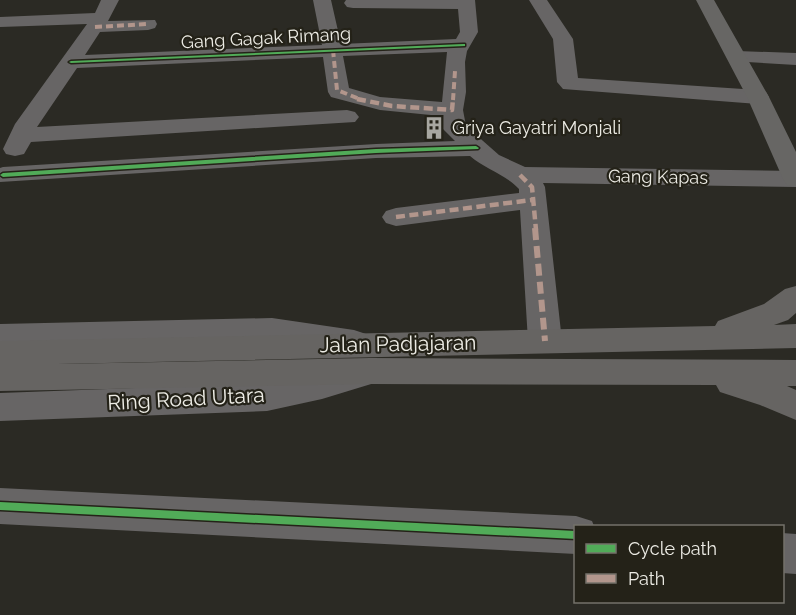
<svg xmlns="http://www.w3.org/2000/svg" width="796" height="615" font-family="Raleway,sans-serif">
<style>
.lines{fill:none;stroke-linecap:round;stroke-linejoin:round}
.minor{fill:#676565;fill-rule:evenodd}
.tertiary{fill:#676565;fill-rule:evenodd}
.primary{fill:#676664;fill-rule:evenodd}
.trunk{fill:#666462;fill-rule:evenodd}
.quiet-far2{stroke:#b2968c;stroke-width:4;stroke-dasharray:7 4;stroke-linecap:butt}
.quiet-far1{stroke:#b2968c;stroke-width:4.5;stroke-dasharray:9 4.5;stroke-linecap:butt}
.quiet{stroke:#b2968c;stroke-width:6;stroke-dasharray:12 6;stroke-linecap:butt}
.cycleway-casing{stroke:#242218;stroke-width:3}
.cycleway{fill:#51ab58;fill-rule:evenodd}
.labels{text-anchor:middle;stroke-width:4.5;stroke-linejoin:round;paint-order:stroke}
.far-street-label{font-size:18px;fill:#ecebe4;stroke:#242218}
.far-poi-label{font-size:18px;fill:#ecebe4;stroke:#242218;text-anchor:start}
.street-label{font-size:21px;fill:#ecebe4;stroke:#242218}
</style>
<rect width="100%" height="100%" fill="#2b2a24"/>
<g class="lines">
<g class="minor">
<path d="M 101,0 L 119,0 L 108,21 L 155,20 L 157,24 L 155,28 L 148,30 L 100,32 L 85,55 L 322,45 L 313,0 L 331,0 L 341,44 L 456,39 L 460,32 L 458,9 L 353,8 L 347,7 L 344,3 L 346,0 L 475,0 L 478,32 L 467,51 L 465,62 L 466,92 L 463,110 L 466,126 L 499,155 L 525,167 L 796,171 L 796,187 L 543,183 L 545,187 L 562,341 L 557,349 L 545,353 L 533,349 L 528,341 L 520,210 L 396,226 L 386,223 L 382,217 L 386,211 L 396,208 L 519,193 L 519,189 C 505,174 485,169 470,156 L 376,158 L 0,182 L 0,168 L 3,167 L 376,144 L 455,141 L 442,128 L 441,116 L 380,110 L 331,97 L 328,92 L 323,57 L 77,68 L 37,127 L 347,110 L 355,112 L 359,117 L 355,122 L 31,142 L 24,154 L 15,156 L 6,154 L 3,149 L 15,124 L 87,24 L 0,27 L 0,17 L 95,13 ZM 447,52 L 442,102 L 380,97 L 349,88 L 343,56 Z"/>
<path d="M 529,0 L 547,0 L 573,39 L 578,78 L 758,90 L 766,92 L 769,97 L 766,102 L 758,104 L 563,89 L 557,82 L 553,39 Z"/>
<path d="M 737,51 L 796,53 L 796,65 L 730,61 L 727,57 L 730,53 Z"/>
<path d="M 0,488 L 576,516 L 592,521 L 594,526 L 576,526 L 576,554 L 0,524 Z"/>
<path d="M 782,533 L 796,534 L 796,574 L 782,573 Z"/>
</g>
<g class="tertiary">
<path d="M 272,318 L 354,330 L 366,334 L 371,342 L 366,350 L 354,354 L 272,340 L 0,348 L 0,324 Z"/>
<path d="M 368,359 L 381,363 L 386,372 L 381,381 L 322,399 L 267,411 L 0,421 L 0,393 L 267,383 L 322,373 Z"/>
</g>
<path class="primary" d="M 696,0 L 714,0 L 769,97 L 796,152 L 796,187 L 787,185 L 783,179 L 747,97 Z"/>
<path class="trunk" d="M 796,286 L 796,313 L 788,320 L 774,325 L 796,324 L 796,348 L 58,364 L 370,358 L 796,360 L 796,386 L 787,386 L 796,390 L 796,420 L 760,405 L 720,392 L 716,385 L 370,384 L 0,391 L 0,341 L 715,326 L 718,321 L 764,304 L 785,289 Z"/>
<g class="quiet-far2">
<path d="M 95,27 L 148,24"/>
<path d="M 333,50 L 337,90 L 362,100"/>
<path d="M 453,100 L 455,71"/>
</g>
<g class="quiet-far1">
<path d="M 357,99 L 392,106 L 452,110 L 453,99"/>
<path d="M 520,175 L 532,187 L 536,230"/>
<path d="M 396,217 L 532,200"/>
</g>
<path class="quiet" d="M 535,228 L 545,341"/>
<g class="cycleway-casing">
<g id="cycleway">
<path d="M 463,44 L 465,44 L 465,46 L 71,63 L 69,62 L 71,61 Z"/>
<path d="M 476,146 L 479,148 L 478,149 L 376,153 L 3,177 L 0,175 L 3,173 L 376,149 Z"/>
<path d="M 0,502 L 576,531 L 576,539 L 0,510 Z"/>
</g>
</g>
<use href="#cycleway" class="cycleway"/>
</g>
<defs>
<g id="building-bare" transform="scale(1.8)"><path d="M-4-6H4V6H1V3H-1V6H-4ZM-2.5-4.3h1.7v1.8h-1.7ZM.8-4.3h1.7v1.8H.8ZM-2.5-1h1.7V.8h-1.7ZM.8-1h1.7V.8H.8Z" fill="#a8a7a1" stroke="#242218" stroke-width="2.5" paint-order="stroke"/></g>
</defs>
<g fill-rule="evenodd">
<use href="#building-bare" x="434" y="128"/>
</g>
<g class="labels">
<g class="far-street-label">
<text transform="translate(266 38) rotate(-3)" y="6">Gang Gagak Rimang</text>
<text transform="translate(658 177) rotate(1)" y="6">Gang Kapas</text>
</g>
<g class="far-poi-label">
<text x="452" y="134">Griya Gayatri Monjali</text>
</g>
<g class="street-label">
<text transform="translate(398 344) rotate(-1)" y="7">Jalan Padjajaran</text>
<text transform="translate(186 399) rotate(-3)" y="7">Ring Road Utara</text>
</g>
</g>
<rect x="574" y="525" width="210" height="78" fill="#242218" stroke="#74726a" stroke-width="1.5"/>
<rect x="586" y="544" width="30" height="9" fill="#51ab58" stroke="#74726a" stroke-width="1.5"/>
<text x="628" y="555" font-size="18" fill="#ecebe4">Cycle path</text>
<rect x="586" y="574" width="30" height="9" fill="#b2968c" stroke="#74726a" stroke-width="1.5"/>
<text x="628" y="585" font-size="18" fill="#ecebe4">Path</text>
</svg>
